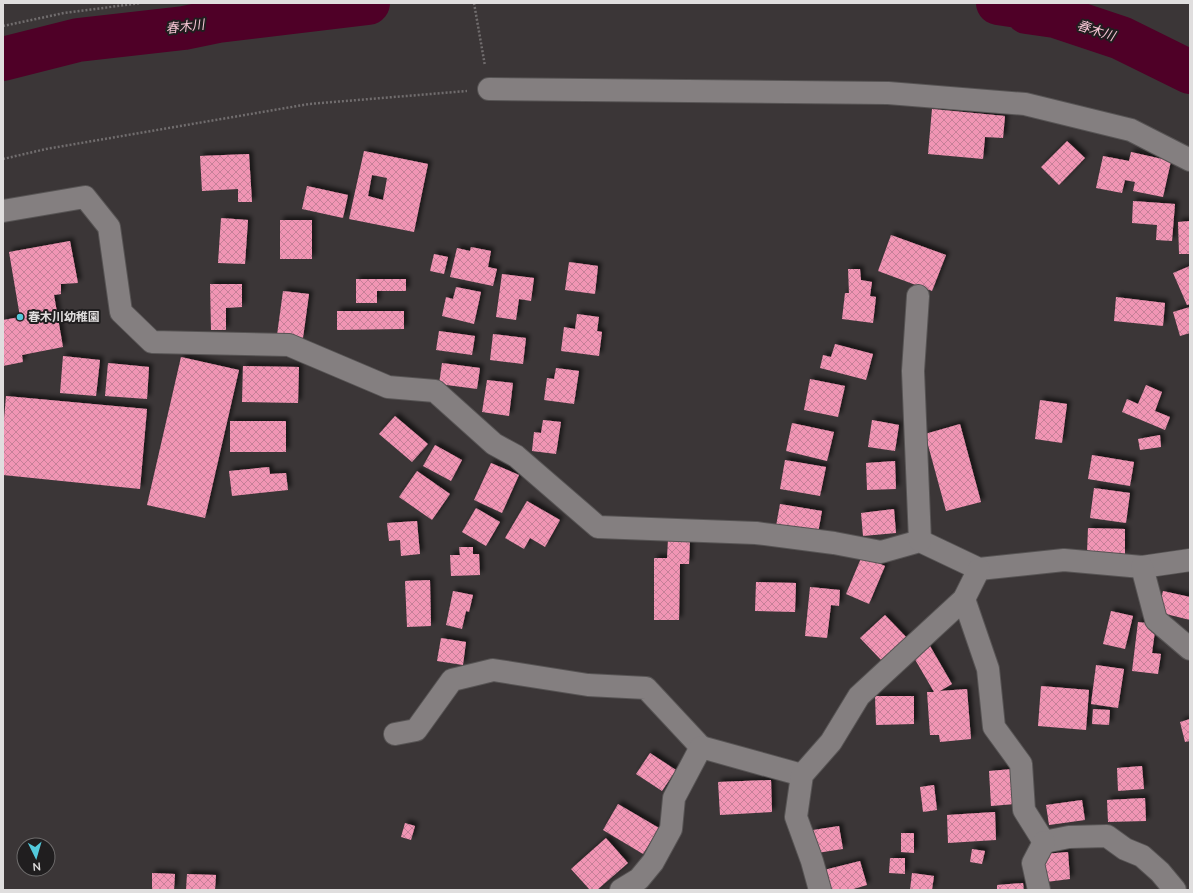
<svg xmlns="http://www.w3.org/2000/svg" width="1193" height="893" font-family="'Nunito Sans','Noto Sans JP',sans-serif">
<style>
.lines{fill:none;stroke-linecap:round;stroke-linejoin:round}
.river{stroke:#4f0027;stroke-width:44}
.building{fill:url(#building-cross-hatch);fill-rule:evenodd;filter:url(#shadow)}
.minor-casing{stroke:#575454;stroke-width:24}
.path{stroke:#716d6e;stroke-width:2.5;stroke-dasharray:2 2;stroke-linecap:butt}
.minor{stroke:#847f80;stroke-width:22}
.poi-dot{fill:#53cadc;stroke:#201e1f;stroke-width:1.5}
.labels{text-anchor:middle;stroke-width:4;stroke-linejoin:round;paint-order:stroke}
.poi-label{font-size:12px;font-weight:bold;fill:#e0dede;stroke:#201e1f;text-anchor:start}
.water-label{font-size:13px;font-style:italic;fill:#f7c6d5;stroke:#201e1f}
</style>
<defs>
<pattern id="building-cross-hatch" width="8" height="8" patternUnits="userSpaceOnUse"><rect width="8" height="8" fill="#f195b4"/><path d="M0 0l8 8M0 8l8-8" fill="none" stroke="#c68098"/></pattern>
<filter id="shadow"><feDropShadow dx="3.5" dy="-3.5" stdDeviation="2" flood-color="#0009"/></filter>
</defs>
<rect width="100%" height="100%" fill="#3b3637"/>
<g class="lines">
<g class="river">
<path d="M 998,3 L 1024,7 L 1027,12 L 1055,16 L 1121,38 L 1190,72"/>
<path d="M 3,59 L 78,40 L 184,28 L 218,21 L 368,3"/>
</g>
</g>
<g class="building">
<path d="M 932,109 L 1005,116 L 1003,138 L 985,137 L 983,159 L 928,154 Z"/>
<path d="M 1067,141 L 1085,158 L 1059,185 L 1041,167 Z"/>
<path d="M 364,151 L 428,164 L 414,232 L 349,219 ZM 372,175 L 387,178 L 383,200 L 368,196 Z"/>
<path d="M 1131,152 L 1171,161 L 1163,197 L 1133,191 L 1135,182 L 1125,180 L 1122,193 L 1096,188 L 1103,156 L 1129,161 Z"/>
<path d="M 249,154 L 252,202 L 238,202 L 238,189 L 202,191 L 200,156 Z"/>
<path d="M 307,186 L 348,195 L 343,218 L 302,209 Z"/>
<path d="M 1133,201 L 1175,204 L 1172,241 L 1156,240 L 1157,225 L 1132,223 Z"/>
<path d="M 221,218 L 248,220 L 245,264 L 218,263 Z"/>
<rect x="280" y="220" width="32" height="39"/>
<path d="M 1190,221 L 1190,254 L 1179,254 L 1178,222 Z"/>
<path d="M 891,235 L 946,255 L 932,291 L 878,271 Z"/>
<path d="M 70,241 L 78,283 L 61,284 L 61,294 L 54,295 L 63,347 L 22,355 L 23,362 L 3,366 L 3,320 L 20,317 L 9,252 Z"/>
<path d="M 471,247 L 491,251 L 488,267 L 497,269 L 493,286 L 450,277 L 457,248 L 470,251 Z"/>
<path d="M 434,254 L 448,257 L 444,274 L 430,271 Z"/>
<path d="M 569,262 L 598,266 L 595,294 L 565,290 Z"/>
<path d="M 1190,266 L 1190,304 L 1187,305 L 1173,273 Z"/>
<path d="M 848,269 L 860,269 L 861,280 L 872,282 L 870,296 L 876,297 L 873,323 L 842,319 L 845,293 L 849,293 Z"/>
<path d="M 502,274 L 534,278 L 531,301 L 519,299 L 516,320 L 496,317 Z"/>
<path d="M 356,279 L 406,279 L 406,291 L 377,291 L 377,303 L 356,303 Z"/>
<path d="M 210,284 L 242,284 L 242,307 L 226,308 L 226,330 L 211,330 Z"/>
<path d="M 456,287 L 481,292 L 474,324 L 442,316 L 446,297 L 453,299 Z"/>
<path d="M 283,291 L 309,294 L 303,338 L 277,335 Z"/>
<path d="M 1116,297 L 1165,303 L 1163,326 L 1114,321 Z"/>
<path d="M 1190,307 L 1190,333 L 1180,336 L 1173,312 Z"/>
<path d="M 337,311 L 404,311 L 404,329 L 337,330 Z"/>
<path d="M 577,314 L 599,317 L 597,331 L 602,332 L 599,356 L 561,351 L 564,327 L 575,329 Z"/>
<path d="M 439,331 L 475,336 L 472,355 L 436,350 Z"/>
<path d="M 493,334 L 526,338 L 523,364 L 490,360 Z"/>
<path d="M 835,344 L 873,354 L 866,380 L 820,368 L 823,355 L 831,357 Z"/>
<path d="M 63,356 L 100,360 L 96,396 L 60,393 Z"/>
<path d="M 181,357 L 239,370 L 205,518 L 147,505 Z"/>
<path d="M 108,363 L 149,367 L 147,399 L 105,396 Z"/>
<path d="M 442,363 L 480,368 L 477,389 L 439,384 Z"/>
<path d="M 243,366 L 299,367 L 298,403 L 242,402 Z"/>
<path d="M 556,368 L 579,371 L 574,404 L 544,400 L 547,378 L 554,379 Z"/>
<path d="M 810,379 L 845,386 L 838,417 L 804,410 Z"/>
<path d="M 487,380 L 513,383 L 509,416 L 482,412 Z"/>
<path d="M 1146,385 L 1162,392 L 1155,411 L 1170,417 L 1165,430 L 1122,412 L 1127,399 L 1138,404 Z"/>
<path d="M 6,396 L 147,409 L 140,489 L 3,475 L 3,431 Z"/>
<path d="M 1040,400 L 1067,404 L 1062,443 L 1035,439 Z"/>
<path d="M 395,416 L 428,444 L 412,462 L 379,434 Z"/>
<path d="M 543,420 L 561,422 L 556,454 L 532,451 L 534,432 L 541,433 Z"/>
<path d="M 872,420 L 899,425 L 895,451 L 868,447 Z"/>
<rect x="230" y="421" width="56" height="31"/>
<path d="M 792,423 L 834,432 L 827,461 L 786,451 Z"/>
<path d="M 960,424 L 981,502 L 946,511 L 925,434 Z"/>
<path d="M 1160,435 L 1161,447 L 1140,450 L 1138,439 Z"/>
<path d="M 435,445 L 462,460 L 451,481 L 423,466 Z"/>
<path d="M 1092,455 L 1134,462 L 1130,486 L 1088,479 Z"/>
<path d="M 785,460 L 826,467 L 820,496 L 780,489 Z"/>
<path d="M 895,461 L 896,489 L 867,490 L 866,463 Z"/>
<path d="M 491,463 L 519,475 L 502,513 L 474,500 Z"/>
<path d="M 269,467 L 270,474 L 286,473 L 288,490 L 232,496 L 229,471 Z"/>
<path d="M 417,471 L 450,494 L 432,520 L 399,497 Z"/>
<path d="M 1094,488 L 1130,493 L 1126,523 L 1090,518 Z"/>
<path d="M 527,501 L 560,520 L 545,547 L 530,538 L 524,549 L 505,538 Z"/>
<path d="M 780,504 L 822,511 L 818,533 L 776,526 Z"/>
<path d="M 476,508 L 500,522 L 486,546 L 462,532 Z"/>
<path d="M 894,509 L 896,533 L 863,536 L 861,513 Z"/>
<path d="M 417,521 L 420,554 L 401,556 L 400,540 L 389,541 L 387,523 Z"/>
<path d="M 1088,528 L 1125,529 L 1125,554 L 1087,553 Z"/>
<path d="M 668,539 L 690,539 L 689,564 L 680,564 L 679,620 L 654,620 L 654,558 L 667,558 Z"/>
<path d="M 459,547 L 473,547 L 473,554 L 479,554 L 480,575 L 451,576 L 450,555 L 460,555 Z"/>
<path d="M 862,556 L 885,566 L 869,604 L 846,594 Z"/>
<path d="M 430,580 L 431,626 L 407,627 L 405,581 Z"/>
<path d="M 756,582 L 796,583 L 795,612 L 755,611 Z"/>
<path d="M 810,587 L 840,590 L 839,606 L 831,605 L 827,638 L 805,636 Z"/>
<path d="M 453,591 L 473,595 L 469,612 L 466,611 L 462,629 L 446,625 Z"/>
<path d="M 1163,591 L 1190,597 L 1190,620 L 1158,612 Z"/>
<path d="M 1111,611 L 1133,616 L 1125,649 L 1103,644 Z"/>
<path d="M 885,615 L 908,639 L 883,662 L 860,638 Z"/>
<path d="M 1138,622 L 1156,624 L 1152,653 L 1161,654 L 1158,674 L 1132,671 Z"/>
<path d="M 441,638 L 466,642 L 463,665 L 437,661 Z"/>
<path d="M 930,646 L 952,684 L 940,691 L 967,689 L 971,739 L 940,742 L 939,735 L 930,735 L 927,692 L 934,692 L 913,656 Z"/>
<path d="M 1096,665 L 1124,669 L 1118,708 L 1091,704 Z"/>
<path d="M 1041,686 L 1089,690 L 1086,730 L 1038,726 Z"/>
<path d="M 875,696 L 914,696 L 914,724 L 876,725 Z"/>
<path d="M 1093,709 L 1110,710 L 1109,725 L 1092,724 Z"/>
<path d="M 1190,719 L 1190,741 L 1185,742 L 1180,722 Z"/>
<path d="M 650,753 L 676,770 L 662,791 L 636,774 Z"/>
<path d="M 1142,766 L 1144,789 L 1118,791 L 1117,768 Z"/>
<path d="M 1013,769 L 1015,804 L 991,806 L 989,771 Z"/>
<path d="M 771,780 L 772,812 L 720,815 L 718,782 Z"/>
<path d="M 934,785 L 937,810 L 923,812 L 920,787 Z"/>
<path d="M 1145,798 L 1146,821 L 1108,822 L 1107,800 Z"/>
<path d="M 1082,800 L 1085,820 L 1049,825 L 1046,805 Z"/>
<path d="M 618,804 L 659,828 L 643,854 L 603,830 Z"/>
<path d="M 995,812 L 996,840 L 948,843 L 947,815 Z"/>
<path d="M 405,823 L 415,826 L 411,840 L 401,837 Z"/>
<path d="M 839,826 L 843,849 L 817,853 L 813,830 Z"/>
<path d="M 901,833 L 914,833 L 914,853 L 901,852 Z"/>
<path d="M 606,838 L 628,863 L 597,890 L 590,890 L 571,869 Z"/>
<path d="M 972,849 L 985,851 L 982,864 L 970,862 Z"/>
<path d="M 1068,852 L 1070,879 L 1046,882 L 1044,854 Z"/>
<path d="M 890,858 L 905,858 L 905,874 L 889,873 Z"/>
<path d="M 860,861 L 867,885 L 850,890 L 830,890 L 824,870 Z"/>
<path d="M 152,873 L 175,874 L 174,890 L 152,890 Z"/>
<path d="M 912,873 L 934,876 L 932,890 L 910,890 Z"/>
<path d="M 187,874 L 216,875 L 215,890 L 186,890 Z"/>
<path d="M 1023,883 L 1024,890 L 997,890 L 997,885 Z"/>
</g>
<g class="lines">
<g class="minor-casing">
<g id="minor">
<path d="M 489,89 L 888,93 L 1025,104 L 1131,130 L 1190,160"/>
<path d="M 3,211 L 85,197 L 109,227 L 121,312 L 152,342 L 289,345 L 388,387 L 435,391 L 494,444 L 516,456 L 598,527 L 756,533 L 834,543 L 881,552 L 920,541 L 979,569 L 1064,560 L 1142,567 L 1190,560"/>
<path d="M 918,296 L 913,371 L 920,541"/>
<path d="M 1142,567 L 1156,620 L 1190,649"/>
<path d="M 964,599 L 988,669 L 994,727 L 1021,764 L 1024,810 L 1044,842 L 1069,837 L 1107,836 L 1125,849 L 1142,856 L 1160,872 L 1175,890"/>
<path d="M 395,734 L 416,730 L 452,680 L 493,670 L 588,685 L 646,688 L 701,747"/>
<path d="M 621,890 L 639,879 L 653,862 L 671,829 L 674,798 L 701,747 L 802,775"/>
<path d="M 820,890 L 812,861 L 796,817 L 802,775 L 831,742 L 859,696 L 964,599 L 979,569"/>
<path d="M 1039,890 L 1033,863 L 1044,842"/>
</g>
</g>
<g class="path">
<path d="M 474,3 L 485,66"/>
<path d="M 3,26 L 64,13 L 141,3"/>
<path d="M 3,159 L 46,149 L 309,104 L 467,91"/>
</g>
<use href="#minor" class="minor"/>
</g>
<circle class="poi-dot" cx="20" cy="317" r="4"/>
<g class="labels">
<g class="poi-label">
<text x="28" y="321">春木川幼稚園</text>
</g>
<g class="water-label">
<text transform="translate(185 26) rotate(-7)" y="5">春木川</text>
<text transform="translate(1096 30) rotate(18)" y="5">春木川</text>
</g>
</g>
<rect width="1193" height="893" fill="none" stroke="#e0dede" stroke-width="8"/>
<g transform="translate(36 857) rotate(175)"><circle r="19" fill="#201e1f" stroke="#6d6b6b"/>
<path d="M0-3L7 15L0 10L-7 15Z" fill="#53cadc"/>
<text y="-6" font-size="11" font-weight="bold" text-anchor="middle" fill="#e0dede">N</text>
</g>
</svg>
